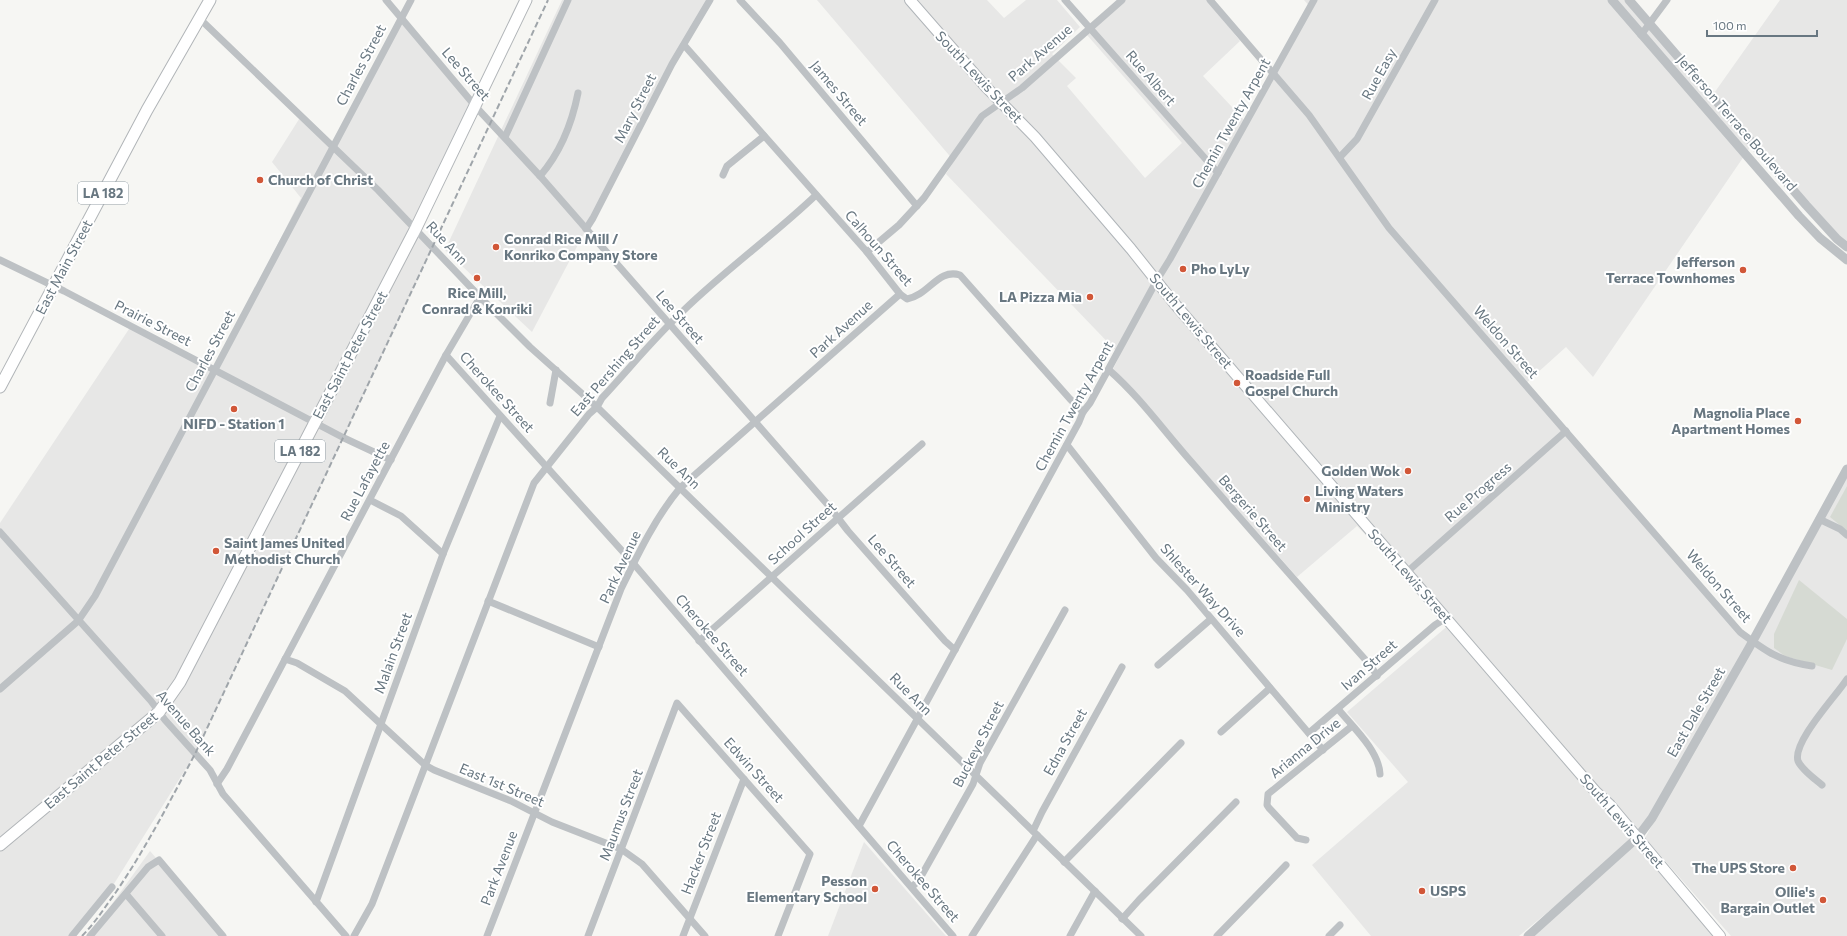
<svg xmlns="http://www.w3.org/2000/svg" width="1847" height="936" font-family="Commissioner,sans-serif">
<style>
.built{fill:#e7e7e6}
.green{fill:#d6dad3}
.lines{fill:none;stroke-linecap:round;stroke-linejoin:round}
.secondary-casing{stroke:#b0b5b9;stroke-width:12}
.primary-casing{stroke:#b1b5b8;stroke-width:13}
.minor{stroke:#bdc1c4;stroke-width:7}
.tertiary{stroke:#bdc1c4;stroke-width:9}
.secondary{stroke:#fff;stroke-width:10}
.primary{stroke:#fff;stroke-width:11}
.rail{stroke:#9fa5aa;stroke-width:2;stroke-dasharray:6 3;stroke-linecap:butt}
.poi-dot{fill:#d15738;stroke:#fff;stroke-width:1.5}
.labels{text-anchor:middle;stroke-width:4;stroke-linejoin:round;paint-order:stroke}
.shield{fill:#fff;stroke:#95a0a7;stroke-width:1}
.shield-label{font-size:13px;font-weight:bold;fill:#687781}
.street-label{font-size:14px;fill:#687781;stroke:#fff}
.poi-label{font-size:14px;font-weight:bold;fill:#687781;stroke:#fff;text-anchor:start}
</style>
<rect width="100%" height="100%" fill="#f6f6f3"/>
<g class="built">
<path d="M 562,0 L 707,0 L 532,332 L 445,250 Z"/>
<path d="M 817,0 L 987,0 L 1004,18 L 1026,0 L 1057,0 L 1080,27 L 1052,54 L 1076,78 L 1067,86 L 1145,178 L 1182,143 L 1087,35 L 1125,0 L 1207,0 L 1240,41 L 1203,76 L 1246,122 L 1310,7 L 1304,0 L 1626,0 L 1712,96 L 1780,0 L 1847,0 L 1847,247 L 1753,143 L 1593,377 L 1566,347 L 1525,384 L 1752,641 L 1637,838 L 1722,936 L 1531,936 L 1629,845 L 1519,936 L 1371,936 L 1312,865 L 1408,782 L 1347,712 L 1451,623 L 1357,526 L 1297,577 L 1113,369 L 1120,355 L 946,174 L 954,161 Z"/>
<path d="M 401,18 L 476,107 L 416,228 L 433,247 L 195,754 L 112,887 L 72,936 L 0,936 L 0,523 L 131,326 L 215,369 L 301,198 L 272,162 L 301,116 L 333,146 Z"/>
<path d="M 1847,477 L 1847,936 L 1731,936 L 1645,838 Z"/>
<path d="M 864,842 L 946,936 L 828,936 Z"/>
<path d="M 150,851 L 223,936 L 89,936 Z"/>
</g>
<g class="green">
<path d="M 1847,486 L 1847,531 L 1830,517 Z"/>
<path d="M 1799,580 L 1847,619 L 1847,639 L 1832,670 L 1785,656 L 1774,648 L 1774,634 Z"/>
</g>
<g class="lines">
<g class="secondary-casing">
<path id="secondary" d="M 910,0 L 986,87 L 1035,137 L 1131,249 L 1174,303 L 1596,792 L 1610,805 L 1720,936"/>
</g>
<g class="primary-casing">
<g id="primary">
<path d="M 0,387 L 147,110 L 210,0"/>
<path d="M 0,845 L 159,712 L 180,682 L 416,228 L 526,0"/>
</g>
</g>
<g class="minor">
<path d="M 386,0 L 476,107 L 540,176 L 828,505 L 848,531 L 945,641 L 955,650"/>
<path d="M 740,0 L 780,43 L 917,206"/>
<path d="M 1065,0 L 1218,173"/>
<path d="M 1210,0 L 1309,115 L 1389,228 L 1740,632 C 1767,652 1779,661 1812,666"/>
<path d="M 199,18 L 378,190 L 480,297 L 530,347 L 597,407 L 680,488 L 1141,936"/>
<path d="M 1641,35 L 1667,0"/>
<path d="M 684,45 L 867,252 L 900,294 L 907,299 C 929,295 938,268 960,275 L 1070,399 L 1083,412"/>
<path d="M 505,137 L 568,0"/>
<path d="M 1340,157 L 1357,139 L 1435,0"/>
<path d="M 723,175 L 727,166 L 764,136"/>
<path d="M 540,176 C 560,153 572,123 578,93"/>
<path d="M 586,229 L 593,218 L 672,64 L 710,0"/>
<path d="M 867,252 L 899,225 L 924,198 L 982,116 L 1022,88 L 1122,0"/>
<path d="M 0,260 L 64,291 L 344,438 L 391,460"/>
<path d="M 446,355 L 633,563 L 953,936"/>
<path d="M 1109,370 C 1141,398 1166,434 1195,466 C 1253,533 1312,600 1371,666 L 1377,676"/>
<path d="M 550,403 L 556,370"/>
<path d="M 1067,445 L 1156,558 L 1187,590 L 1323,750"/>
<path d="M 370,500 L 401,516 L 443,554"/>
<path d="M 1819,519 L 1840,529 L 1847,535"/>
<path d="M 0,532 L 151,701 L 165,720 L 210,770 L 223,794 L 346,936"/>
<path d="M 1407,572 L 1566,431"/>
<path d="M 488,601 L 599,647"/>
<path d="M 699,641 L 922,444"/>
<path d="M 285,659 L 297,663 L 345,691 L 425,765 L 434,770 L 511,801 L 552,822 L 621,849 L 642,864 L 705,936"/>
<path d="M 1158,665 L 1211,619"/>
<path d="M 0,689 L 78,621 L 95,596 L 411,0"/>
<path d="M 1338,709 C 1353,727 1379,751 1380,774"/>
<path d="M 1221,732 L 1270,688"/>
<path d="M 1309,733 L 1435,625 L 1446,618"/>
<path d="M 217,784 L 227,769 L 446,355 L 480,297"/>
<path d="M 1822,785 C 1815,779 1802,770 1798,761 C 1792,742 1837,695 1847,679"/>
<path d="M 859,826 L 1079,422 L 1083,412 L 1090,403 L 1157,280 L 1170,259 L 1314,0"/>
<path d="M 1033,831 L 1042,812 L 1122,667"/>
<path d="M 1306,840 L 1297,838 L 1269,808 L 1267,805 L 1268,794 L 1352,726"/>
<path d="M 1064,862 L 1181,743"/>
<path d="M 912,887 L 919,880 L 973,784 L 980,763 L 1065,610"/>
<path d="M 126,894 L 162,936"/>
<path d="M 316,902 L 443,554 L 500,416"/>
<path d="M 1122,919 L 1139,900 L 1236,802"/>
<path d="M 72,936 L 112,887"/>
<path d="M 90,936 L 148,867 L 159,860 L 223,936"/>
<path d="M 354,936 L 372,904 L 534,483 L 589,414 L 597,407 L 602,398 C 629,369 654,338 683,311 C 725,270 773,236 816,195"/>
<path d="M 487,936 L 621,589 C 638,554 655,518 680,488 L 900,294"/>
<path d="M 588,936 L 677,703 L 810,854 L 778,936"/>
<path d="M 683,936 L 744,779"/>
<path d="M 972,936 L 1037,835"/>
<path d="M 1070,936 L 1095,891"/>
<path d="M 1217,936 L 1286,865"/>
<path d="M 1329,936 L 1340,925"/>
</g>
<g class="tertiary">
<path d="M 1612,0 L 1799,216 L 1820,238 L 1847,260"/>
<path d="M 1629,0 L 1806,205 L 1837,239 L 1847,247"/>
<path d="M 1528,936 L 1637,838 L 1652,818 L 1749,648 L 1847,469"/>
</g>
<use href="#secondary" class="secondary"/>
<use href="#primary" class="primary"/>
<path class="rail" d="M 82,936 C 95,923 105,907 116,892 C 146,848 170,801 195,754 L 548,0"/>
</g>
<g class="poi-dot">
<circle cx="260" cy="180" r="4"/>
<circle cx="496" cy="247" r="4"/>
<circle cx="1183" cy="269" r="4"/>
<circle cx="1743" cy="270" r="4"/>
<circle cx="477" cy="278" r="4"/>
<circle cx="1090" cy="297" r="4"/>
<circle cx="1237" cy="383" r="4"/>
<circle cx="234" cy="409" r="4"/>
<circle cx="1798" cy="421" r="4"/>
<circle cx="1408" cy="471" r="4"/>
<circle cx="1307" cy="499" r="4"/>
<circle cx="216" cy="551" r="4"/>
<circle cx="1793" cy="868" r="4"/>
<circle cx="875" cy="889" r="4"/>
<circle cx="1422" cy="891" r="4"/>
<circle cx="1823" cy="900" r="4"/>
</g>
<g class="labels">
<g class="shield">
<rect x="78" y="182" width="50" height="22" rx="3"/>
<rect x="275" y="440" width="50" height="22" rx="3"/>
</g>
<g class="shield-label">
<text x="103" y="198">LA 182</text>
<text x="300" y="456">LA 182</text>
</g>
<g class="street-label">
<text transform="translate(1040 53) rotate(-41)" y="5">Park Avenue</text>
<text transform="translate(361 65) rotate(-62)" y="5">Charles Street</text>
<text transform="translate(466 74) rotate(49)" y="5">Lee Street</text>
<text transform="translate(1379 74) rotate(-61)" y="5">Rue Easy</text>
<text transform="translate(979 77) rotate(47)" y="5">South Lewis Street</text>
<text transform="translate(1151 78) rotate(49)" y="5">Rue Albert</text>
<text transform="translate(839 93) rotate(50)" y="5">James Street</text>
<text transform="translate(635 108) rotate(-63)" y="5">Mary Street</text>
<text transform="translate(1231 123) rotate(-61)" y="5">Chemin Twenty Arpent</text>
<text transform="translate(1737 123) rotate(49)" y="5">Jefferson Terrace Boulevard</text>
<text transform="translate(447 243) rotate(47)" y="5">Rue Ann</text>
<text transform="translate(879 248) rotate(49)" y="5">Calhoun Street</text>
<text transform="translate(64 267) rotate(-62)" y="5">East Main Street</text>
<text transform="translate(680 317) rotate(49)" y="5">Lee Street</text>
<text transform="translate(1191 321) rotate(50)" y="5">South Lewis Street</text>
<text transform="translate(153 323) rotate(27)" y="5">Prairie Street</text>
<text transform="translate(841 329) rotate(-42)" y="5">Park Avenue</text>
<text transform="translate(1506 342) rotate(49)" y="5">Weldon Street</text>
<text transform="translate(210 351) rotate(-62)" y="5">Charles Street</text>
<text transform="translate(350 355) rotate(-62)" y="5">East Saint Peter Street</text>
<text transform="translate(615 366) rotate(-49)" y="5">East Pershing Street</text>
<text transform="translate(497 392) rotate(48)" y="5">Cherokee Street</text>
<text transform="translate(1074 406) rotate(-61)" y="5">Chemin Twenty Arpent</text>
<text transform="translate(679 468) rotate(44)" y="5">Rue Ann</text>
<text transform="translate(365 481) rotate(-62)" y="5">Rue Lafayette</text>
<text transform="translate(1478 492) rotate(-41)" y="5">Rue Progress</text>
<text transform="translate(1253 513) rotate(49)" y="5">Bergerie Street</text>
<text transform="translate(802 533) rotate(-42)" y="5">School Street</text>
<text transform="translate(892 561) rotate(49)" y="5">Lee Street</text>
<text transform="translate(620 567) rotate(-65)" y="5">Park Avenue</text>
<text transform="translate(1410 576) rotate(49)" y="5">South Lewis Street</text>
<text transform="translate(1719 586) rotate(49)" y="5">Weldon Street</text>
<text transform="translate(1203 590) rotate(48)" y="5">Shlester Way Drive</text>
<text transform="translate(712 635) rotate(49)" y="5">Cherokee Street</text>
<text transform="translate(393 653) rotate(-70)" y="5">Malain Street</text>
<text transform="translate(1369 665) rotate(-41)" y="5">Ivan Street</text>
<text transform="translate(911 694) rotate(45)" y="5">Rue Ann</text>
<text transform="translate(1696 712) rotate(-60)" y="5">East Dale Street</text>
<text transform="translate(186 723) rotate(49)" y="5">Avenue Bank</text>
<text transform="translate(1065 742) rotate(-61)" y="5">Edna Street</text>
<text transform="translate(978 744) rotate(-63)" y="5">Buckeye Street</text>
<text transform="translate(1305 748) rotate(-39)" y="5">Arianna Drive</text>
<text transform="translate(101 760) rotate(-40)" y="5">East Saint Peter Street</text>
<text transform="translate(754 770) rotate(48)" y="5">Edwin Street</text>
<text transform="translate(502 785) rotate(23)" y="5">East 1st Street</text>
<text transform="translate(621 815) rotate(-69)" y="5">Maumus Street</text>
<text transform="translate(1622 821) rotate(49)" y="5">South Lewis Street</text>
<text transform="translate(701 853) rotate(-69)" y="5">Hacker Street</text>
<text transform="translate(499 868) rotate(-69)" y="5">Park Avenue</text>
<text transform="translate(923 881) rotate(49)" y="5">Cherokee Street</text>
</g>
<g class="poi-label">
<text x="268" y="185">Church of Christ</text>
<text x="504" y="244">Conrad Rice Mill /<tspan x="504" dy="16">Konriko Company Store</tspan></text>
<text x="1735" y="267" text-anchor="end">Jefferson<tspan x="1735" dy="16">Terrace Townhomes</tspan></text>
<text x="1191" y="274">Pho LyLy</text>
<text x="477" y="298" text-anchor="middle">Rice Mill,<tspan x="477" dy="16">Conrad &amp; Konriki</tspan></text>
<text x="1082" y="302" text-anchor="end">LA Pizza Mia</text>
<text x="1245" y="380">Roadside Full<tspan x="1245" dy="16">Gospel Church</tspan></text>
<text x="1790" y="418" text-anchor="end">Magnolia Place<tspan x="1790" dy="16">Apartment Homes</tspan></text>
<text x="234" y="429" text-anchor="middle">NIFD - Station 1</text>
<text x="1400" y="476" text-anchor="end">Golden Wok</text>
<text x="1315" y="496">Living Waters<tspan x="1315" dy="16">Ministry</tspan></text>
<text x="224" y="548">Saint James United<tspan x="224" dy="16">Methodist Church</tspan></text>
<text x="1785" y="873" text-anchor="end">The UPS Store</text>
<text x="867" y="886" text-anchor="end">Pesson<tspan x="867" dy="16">Elementary School</tspan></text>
<text x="1430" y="896">USPS</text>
<text x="1815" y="897" text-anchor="end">Ollie's<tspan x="1815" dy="16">Bargain Outlet</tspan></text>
</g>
</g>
<path d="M1707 30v6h110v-6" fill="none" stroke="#687781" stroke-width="2"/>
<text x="1713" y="30" font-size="12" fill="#687781" stroke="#ffffff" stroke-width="3" paint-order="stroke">100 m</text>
</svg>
